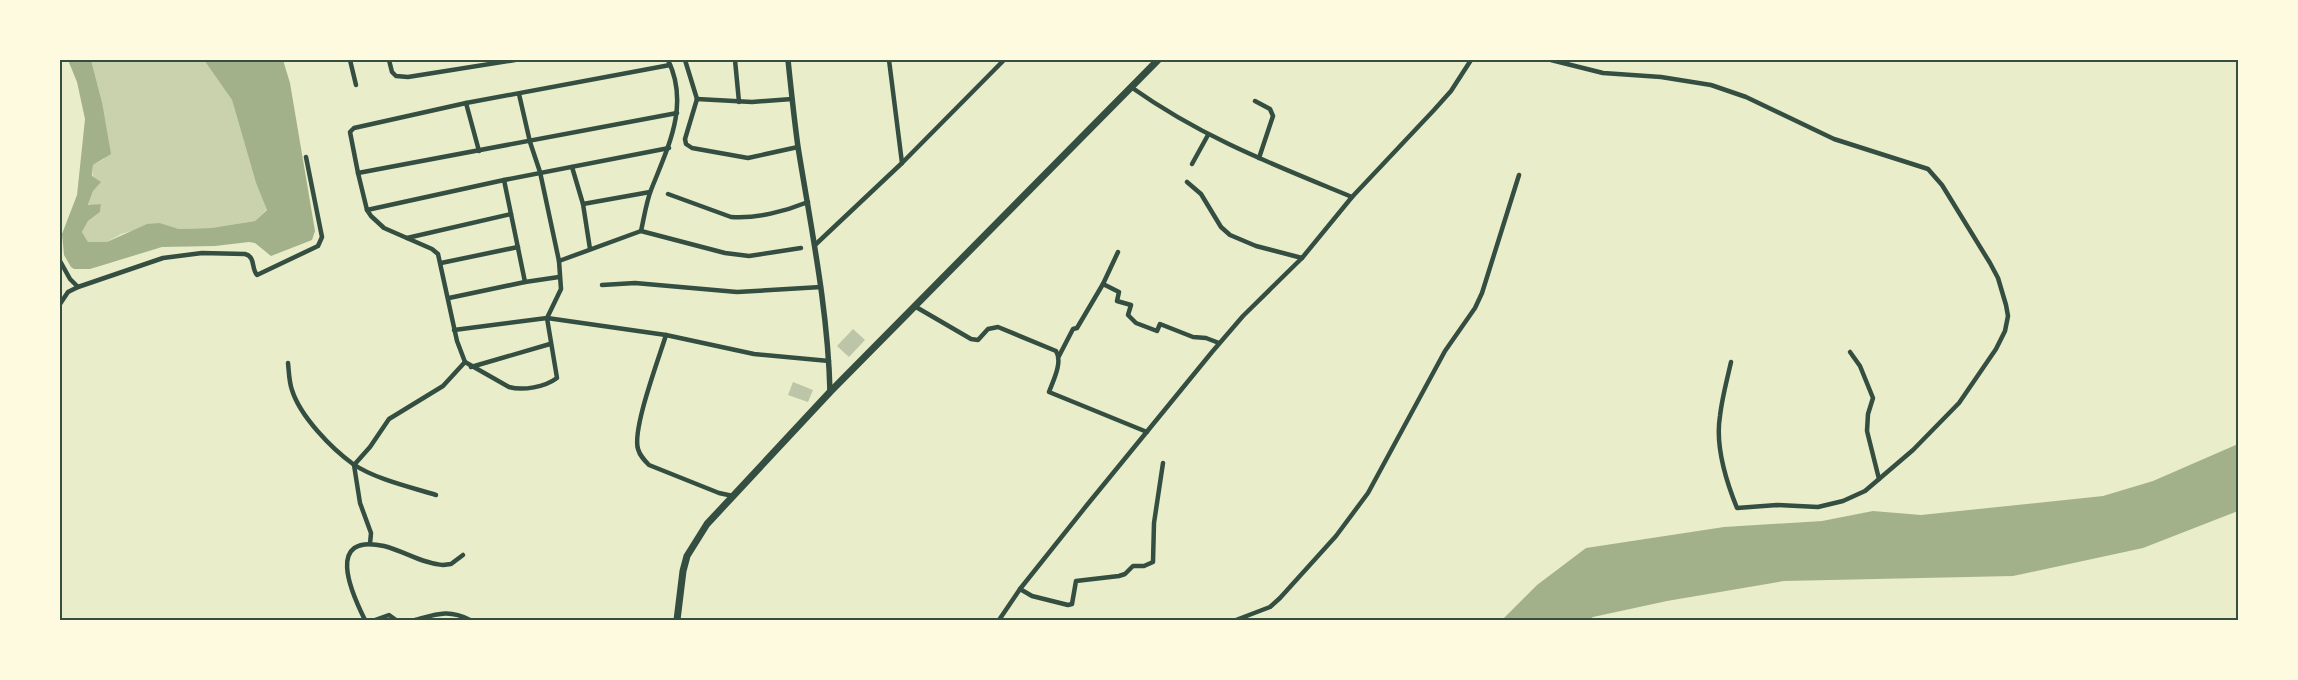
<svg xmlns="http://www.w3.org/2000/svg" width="2298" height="680" font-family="'IBM Plex Serif',serif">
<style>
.green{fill:#cad2ad}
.water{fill:#a3b18a}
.building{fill:#bcc5a7}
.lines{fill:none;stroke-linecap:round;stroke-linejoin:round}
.minor{stroke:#344e41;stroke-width:4.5}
.tertiary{stroke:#344e41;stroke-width:5.5}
.primary{stroke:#344e41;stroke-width:7}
.neatline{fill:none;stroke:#344e41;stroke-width:2}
</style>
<rect width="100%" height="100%" fill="#e9edc9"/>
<path class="green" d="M 91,60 L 204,60 L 232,100 L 256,183 L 267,209 L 255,221 L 211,228 L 179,229 L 160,223 L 121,234 L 107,242 L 88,242 L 82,232 L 88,221 L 100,212 L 101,204 L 88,206 L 93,191 L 93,165 L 104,159 L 102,102 Z"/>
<g class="water">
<path d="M 68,60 L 91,60 L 102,102 L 111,154 L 93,165 L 92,176 L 101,182 L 93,191 L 88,205 L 101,204 L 100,212 L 88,221 L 82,232 L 88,242 L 107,242 L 147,224 L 160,223 L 179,229 L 211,228 L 255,221 L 267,210 L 256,183 L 232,100 L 204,60 L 283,60 L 290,83 L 315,231 L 312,240 L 271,256 L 255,243 L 249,242 L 215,246 L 162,247 L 90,269 L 74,269 L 71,267 L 64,255 L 62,234 L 77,195 L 85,119 L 77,82 Z"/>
<path d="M 2238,444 L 2238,511 L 2143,548 L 2013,576 L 1784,581 L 1667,601 L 1593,617 L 1588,620 L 1502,620 L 1537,585 L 1586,548 L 1724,527 L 1822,521 L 1873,511 L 1921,515 L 2103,496 L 2153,481 Z"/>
</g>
<g class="building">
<path d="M 853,329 L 865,340 L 849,357 L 837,346 Z"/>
<path d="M 793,382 L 813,390 L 808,402 L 788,395 Z"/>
</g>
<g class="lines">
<g class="minor">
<path d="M 350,60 L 356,85"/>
<path d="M 389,60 L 392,72 L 396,76 L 408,77 L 515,60"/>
<path d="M 685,60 L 697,99"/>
<path d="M 735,60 L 739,102"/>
<path d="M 889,60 L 902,163"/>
<path d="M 1551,60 L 1603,73 L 1661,77 L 1711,85 L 1746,97 L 1834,139 L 1928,169 L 1942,185 L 1990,263 L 1998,278 L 2006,305 L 2008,316 L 2005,331 L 1996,349 L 1959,403 L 1913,450 L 1865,491 L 1843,501 L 1818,507 L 1777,505 L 1737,508 C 1726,481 1715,446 1720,416 C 1722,398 1727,380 1731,362"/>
<path d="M 670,65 L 466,103 L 354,128 L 350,132 L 358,173 L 367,210 L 371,216 L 384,228 L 432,249 L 438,254 L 457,341 L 465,362 L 509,387 C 523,391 545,387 557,378 L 547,318 L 666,335 L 754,354 L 829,361"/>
<path d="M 1131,87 C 1203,138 1272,164 1352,197"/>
<path d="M 697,99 L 685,139 L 686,144 L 692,148 L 748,158 L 798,147"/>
<path d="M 697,99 L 752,102 L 792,99"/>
<path d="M 1255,101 L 1270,109 L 1273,116 L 1259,158"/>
<path d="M 466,103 L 479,151"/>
<path d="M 1192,164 L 1208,135"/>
<path d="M 572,167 L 583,204 L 590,249"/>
<path d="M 358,173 L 677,113"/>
<path d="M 504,180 L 525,282"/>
<path d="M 1187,182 L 1201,194 L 1221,227 L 1230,235 L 1256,246 L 1302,258"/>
<path d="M 668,194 L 731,217 C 756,219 786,211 808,202"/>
<path d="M 583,204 L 650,192"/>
<path d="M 367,210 L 504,180 L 669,148"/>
<path d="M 641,231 L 725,253 L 749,256 L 801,248"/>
<path d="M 407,238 L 511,214"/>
<path d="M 815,245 L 902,163 L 1004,60"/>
<path d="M 1118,252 L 1103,284 L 1119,292 L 1117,301 L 1131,305 L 1128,315 L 1136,323 L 1157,331 L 1160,324 L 1193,337 L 1206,338 L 1219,343"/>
<path d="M 60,261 L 70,279 L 78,287"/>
<path d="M 559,261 L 641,231 C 644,218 646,203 651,190 C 668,147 690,105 668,60"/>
<path d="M 441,263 L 518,247"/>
<path d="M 602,285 L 635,283 L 737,292 L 821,287"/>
<path d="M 449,298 L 525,282 L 559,277"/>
<path d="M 60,304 L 68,292 L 78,287 L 163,258 L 202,253 L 245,254 C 256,257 251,269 257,275 L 318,246 L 322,237 L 306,157"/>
<path d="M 916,307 L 971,339 L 978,340 L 988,329 L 998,327 L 1056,351 C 1063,362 1053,381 1049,392 L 1147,432"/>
<path d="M 454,330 L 547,318 L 561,289 L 559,261 L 540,172 L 530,142 L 519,94"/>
<path d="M 666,335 C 659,358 632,429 638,449 C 640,456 644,460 649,465 L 719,493 L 733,496"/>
<path d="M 1850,352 L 1860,366 L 1873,398 L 1868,414 L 1867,431 L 1879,479"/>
<path d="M 1059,356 L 1073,329 L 1077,328 L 1103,284"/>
<path d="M 288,363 C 289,372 289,382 292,390 C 300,416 331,448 353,464 C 375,479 410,487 436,495"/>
<path d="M 471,367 L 550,344"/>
<path d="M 354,465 L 370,447 L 389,419 L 443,386 L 465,362"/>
<path d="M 354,465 L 360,503 L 371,533 L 370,544"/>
<path d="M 1020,589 L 1032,596 L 1068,605 L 1072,604 L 1076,581 L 1119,576 L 1125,574 L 1133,566 L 1144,566 L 1153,562 L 1154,523 L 1163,463"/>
<path d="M 365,620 C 351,592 325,533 384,546 C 404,551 423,564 443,565 L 451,564 L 463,555"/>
<path d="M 375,620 L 389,615 L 396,620"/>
<path d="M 415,620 C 437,614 449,609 470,620"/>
<path d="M 999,620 L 1020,589 L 1087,505 L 1212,352 L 1243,316 L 1302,258 L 1352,197 L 1434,110 L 1451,91 L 1471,60"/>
<path d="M 1236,620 L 1270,607 L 1280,598 L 1336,536 L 1368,493 L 1445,351 L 1475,308 L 1482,293 L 1519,175"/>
</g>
<path class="tertiary" d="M 788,60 C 791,89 794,118 798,147 C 811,228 828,309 830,392"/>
<path class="primary" d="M 677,620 L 683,571 L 687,556 L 707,524 L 830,392 L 1158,60"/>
</g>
<rect width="2298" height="680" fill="none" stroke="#fefae0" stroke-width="122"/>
<rect x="61" y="61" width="2176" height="558" class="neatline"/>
</svg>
